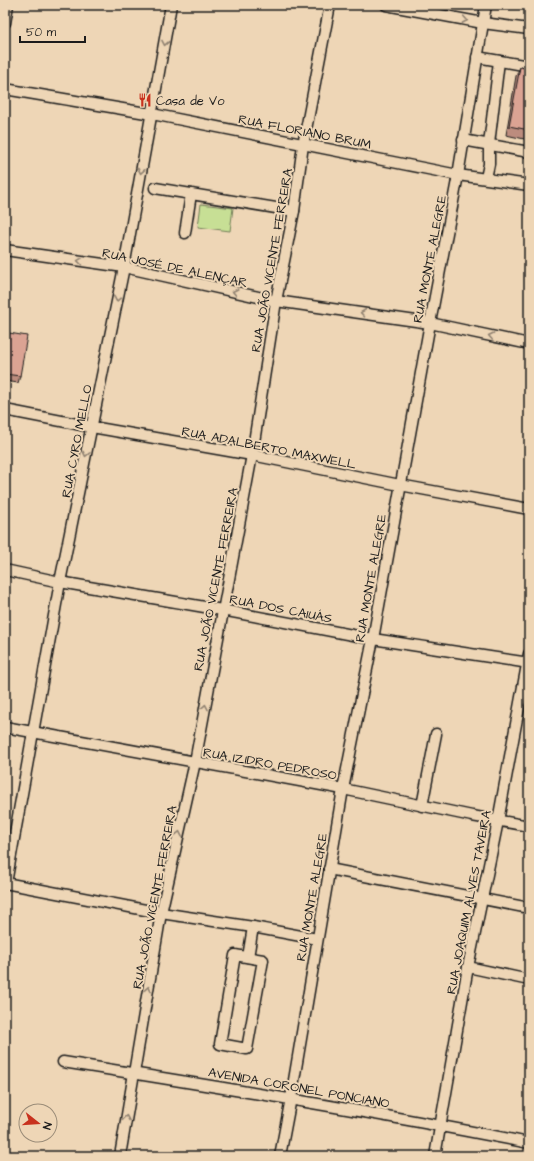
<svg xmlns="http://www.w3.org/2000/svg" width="534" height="1161" font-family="'Architects Daughter',sans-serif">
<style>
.green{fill:#c7df95;stroke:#727e58}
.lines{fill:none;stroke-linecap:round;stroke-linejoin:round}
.minor-casing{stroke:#1c1c1c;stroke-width:13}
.minor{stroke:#eed6b6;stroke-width:10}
.wall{fill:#bc8c7e;stroke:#1c1c1c}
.building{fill:#dba393;stroke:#1c1c1c}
.oneway{stroke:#908271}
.labels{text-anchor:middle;stroke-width:4;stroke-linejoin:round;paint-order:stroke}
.poi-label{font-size:13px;fill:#1c1c1c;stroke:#eed6b6;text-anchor:start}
.street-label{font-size:13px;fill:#1c1c1c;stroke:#eed6b6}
</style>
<rect width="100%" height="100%" fill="#eed6b6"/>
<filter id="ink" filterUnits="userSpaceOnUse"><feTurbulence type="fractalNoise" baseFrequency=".025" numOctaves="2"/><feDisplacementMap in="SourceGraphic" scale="8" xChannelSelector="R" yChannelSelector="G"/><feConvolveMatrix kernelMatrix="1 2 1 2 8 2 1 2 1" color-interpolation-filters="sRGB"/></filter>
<g filter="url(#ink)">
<path class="green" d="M 201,204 L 233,208 L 230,231 L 198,227 Z"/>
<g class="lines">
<g class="minor-casing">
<g id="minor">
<path d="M 386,5 L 483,23 L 529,29"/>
<path d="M 5,23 L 8,5"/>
<path d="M 477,57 L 529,66"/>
<path d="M 5,89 L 152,114 L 458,175 L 529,185"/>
<path d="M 463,140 L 529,152"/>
<path d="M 486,178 L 489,164 L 489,144 L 499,61"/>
<path d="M 155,188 L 294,211"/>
<path d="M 185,233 L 191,194"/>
<path d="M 5,250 L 124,267 L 276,301 L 430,323 L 529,344"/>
<path d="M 5,410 L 92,427 L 252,455 L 400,485 L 529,509"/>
<path d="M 5,570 L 60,582 L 222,610 L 373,639 L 529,663"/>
<path d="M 5,727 L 343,789 L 472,816 L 529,826"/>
<path d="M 422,806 L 436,734"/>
<path d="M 329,869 L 529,908"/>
<path d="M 5,883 L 161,913 L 253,927 L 317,939"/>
<path d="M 6,883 L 60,582 L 124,267 L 171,5"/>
<path d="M 235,955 L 263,960 L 247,1049 L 220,1044 Z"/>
<path d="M 248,957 L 253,927"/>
<path d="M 468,967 L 529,980"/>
<path d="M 63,1062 C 219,1087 374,1112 529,1143"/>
<path d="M 120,1156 L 161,913 L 195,762 L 252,455 L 276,301 L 294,211 L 303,145 L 330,5"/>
<path d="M 280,1156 L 291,1098 L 343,789 L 373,639 L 430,323 L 458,175 L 486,5"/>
<path d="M 435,1156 L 468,967 L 498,821 L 529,654"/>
</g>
</g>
<use href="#minor" class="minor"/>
</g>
<g class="wall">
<path d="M 520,67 L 529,69 L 529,140 L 506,135 L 516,76 Z"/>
<path d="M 9,333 L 20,376 L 18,383 L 5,381 L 5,349 L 6,340 Z"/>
</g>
<g class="building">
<path d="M 520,67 L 529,69 L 529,130 L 509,126 Z"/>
<path d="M 9,333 L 27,336 L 20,376 L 5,374 L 5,356 Z"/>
</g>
<defs><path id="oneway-chevron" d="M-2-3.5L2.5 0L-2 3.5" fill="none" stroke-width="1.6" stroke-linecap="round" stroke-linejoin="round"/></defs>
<g class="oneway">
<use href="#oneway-chevron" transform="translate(465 20) rotate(11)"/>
<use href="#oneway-chevron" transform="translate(165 43) rotate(100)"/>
<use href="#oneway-chevron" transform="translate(141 171) rotate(100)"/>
<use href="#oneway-chevron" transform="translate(80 261) rotate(-172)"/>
<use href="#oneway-chevron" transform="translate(235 292) rotate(-167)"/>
<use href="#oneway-chevron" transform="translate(117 299) rotate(101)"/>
<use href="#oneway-chevron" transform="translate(363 313) rotate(-172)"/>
<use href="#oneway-chevron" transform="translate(491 336) rotate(-168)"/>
<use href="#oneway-chevron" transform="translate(86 454) rotate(102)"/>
<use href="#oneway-chevron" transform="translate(205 707) rotate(-80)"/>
<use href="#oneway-chevron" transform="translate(179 834) rotate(-78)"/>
<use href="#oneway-chevron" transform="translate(148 989) rotate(-80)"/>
<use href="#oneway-chevron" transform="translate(126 1118) rotate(-81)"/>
</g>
</g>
<defs>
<g id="restaurant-bare" transform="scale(1.08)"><path d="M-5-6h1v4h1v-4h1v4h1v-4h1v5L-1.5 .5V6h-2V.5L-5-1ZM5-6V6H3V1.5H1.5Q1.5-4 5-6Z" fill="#c8321e" stroke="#eed6b6" stroke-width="2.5" paint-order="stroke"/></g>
</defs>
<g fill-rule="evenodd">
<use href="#restaurant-bare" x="145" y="100"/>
</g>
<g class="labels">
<g class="poi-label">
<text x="156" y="105">Casa de Vo</text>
</g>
<g class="street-label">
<text transform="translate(305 131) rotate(11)" y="5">RUA FLORIANO BRUM</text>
<text transform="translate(429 259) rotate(-79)" y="5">RUA MONTE ALEGRE</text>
<text transform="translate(271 260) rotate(-80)" y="5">RUA JOÃO VICENTE FERREIRA</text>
<text transform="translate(175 267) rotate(12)" y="5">RUA JOSÉ DE ALENÇAR</text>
<text transform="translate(76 441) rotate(-79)" y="5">RUA CYRO MELLO</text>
<text transform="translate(269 447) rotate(11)" y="5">RUA ADALBERTO MAXWELL</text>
<text transform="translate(370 578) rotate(-80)" y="5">RUA MONTE ALEGRE</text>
<text transform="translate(215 579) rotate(-79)" y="5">RUA JOÃO VICENTE FERREIRA</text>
<text transform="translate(281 608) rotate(11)" y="5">RUA DOS CAIUÁS</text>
<text transform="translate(270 763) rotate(10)" y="5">RUA IZIDRO PEDROSO</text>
<text transform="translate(154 897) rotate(-79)" y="5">RUA JOÃO VICENTE FERREIRA</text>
<text transform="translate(311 897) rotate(-80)" y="5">RUA MONTE ALEGRE</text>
<text transform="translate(468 902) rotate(-79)" y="5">RUA JOAQUIM ALVES TAVEIRA</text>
<text transform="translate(299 1087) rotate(10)" y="5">AVENIDA CORONEL PONCIANO</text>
</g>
</g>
<rect width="534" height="1161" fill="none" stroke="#eed6b6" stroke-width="20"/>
<rect x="10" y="10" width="514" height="1141" fill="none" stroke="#1c1c1c" stroke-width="1.5" filter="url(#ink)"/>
<g transform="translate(38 1123) rotate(107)"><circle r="19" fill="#eed6b6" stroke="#9a8c78"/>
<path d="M0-3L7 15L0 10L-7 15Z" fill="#c8321e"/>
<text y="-6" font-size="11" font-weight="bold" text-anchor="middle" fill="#1c1c1c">N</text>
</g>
<path d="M20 36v6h65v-6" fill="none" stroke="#1c1c1c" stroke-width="2"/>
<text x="26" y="36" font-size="12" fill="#1c1c1c" stroke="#eed6b6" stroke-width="3" paint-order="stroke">50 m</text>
</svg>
